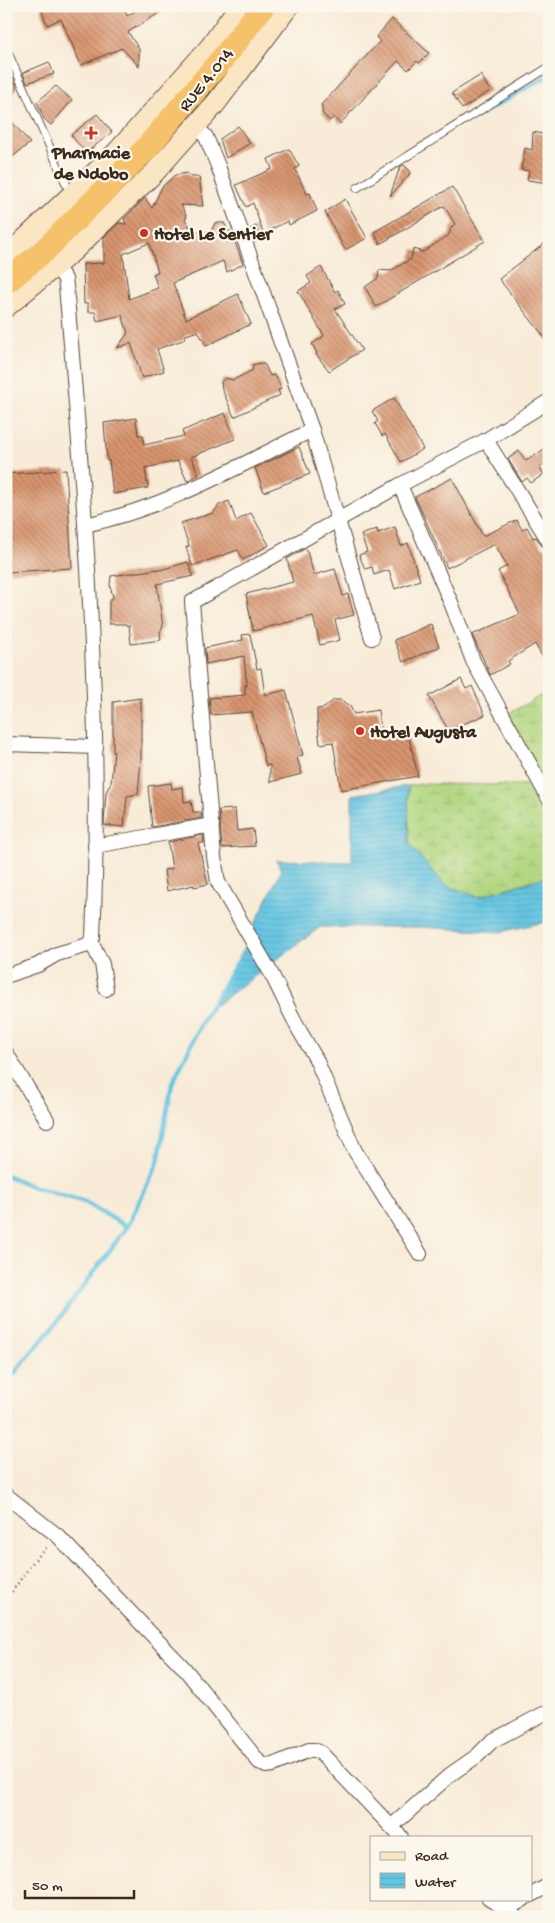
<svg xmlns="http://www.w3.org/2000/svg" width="555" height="1923" font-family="'Gochi Hand',sans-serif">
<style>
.wetland{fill:url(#wetland-marsh);stroke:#768050}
.water{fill:url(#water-rules);stroke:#507880}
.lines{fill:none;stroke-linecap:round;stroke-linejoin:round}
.stream{stroke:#64c5e2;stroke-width:4.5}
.building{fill:url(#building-back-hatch);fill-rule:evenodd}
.service-casing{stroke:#57473a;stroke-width:9}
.minor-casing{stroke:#57473a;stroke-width:16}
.secondary-casing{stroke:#57473a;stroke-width:22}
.trunk-casing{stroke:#57473a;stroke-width:26}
.path{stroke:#57473a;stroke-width:2.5;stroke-dasharray:1 4;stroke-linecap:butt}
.service{stroke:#fff;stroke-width:7}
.minor{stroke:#fff;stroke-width:14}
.secondary{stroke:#fbe6c4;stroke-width:20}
.trunk{stroke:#f5c16b;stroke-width:24}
.poi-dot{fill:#c8321e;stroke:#fbf7ec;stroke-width:2}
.labels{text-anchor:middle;stroke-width:4.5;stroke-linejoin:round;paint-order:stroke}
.street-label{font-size:18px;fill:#3b2a1e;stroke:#fbf7ec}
.poi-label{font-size:18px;font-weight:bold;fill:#3b2a1e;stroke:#fbf7ec;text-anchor:start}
</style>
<defs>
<pattern id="wetland-marsh" width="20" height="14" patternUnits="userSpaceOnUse" patternTransform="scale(1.25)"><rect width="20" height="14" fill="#b2d781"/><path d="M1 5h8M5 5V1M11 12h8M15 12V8" fill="none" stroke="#9ab96f"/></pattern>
<pattern id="water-rules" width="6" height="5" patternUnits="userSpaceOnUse" patternTransform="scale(1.25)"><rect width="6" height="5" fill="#64c5e2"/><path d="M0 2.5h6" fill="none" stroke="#58a9c1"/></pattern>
<pattern id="building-back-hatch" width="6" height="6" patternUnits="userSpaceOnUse" patternTransform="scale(1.25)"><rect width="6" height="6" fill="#d8946e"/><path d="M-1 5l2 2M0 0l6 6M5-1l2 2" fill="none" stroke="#b0795a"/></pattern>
</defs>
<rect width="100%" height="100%" fill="#fbf7ec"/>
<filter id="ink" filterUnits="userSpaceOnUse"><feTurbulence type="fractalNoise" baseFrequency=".02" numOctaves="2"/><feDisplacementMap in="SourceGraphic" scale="10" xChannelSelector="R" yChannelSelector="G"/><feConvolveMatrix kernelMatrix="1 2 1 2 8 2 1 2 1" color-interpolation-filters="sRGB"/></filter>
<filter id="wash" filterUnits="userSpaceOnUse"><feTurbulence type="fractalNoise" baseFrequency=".0096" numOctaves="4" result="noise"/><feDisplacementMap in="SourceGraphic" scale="20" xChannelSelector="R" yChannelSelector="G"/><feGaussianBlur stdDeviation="1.12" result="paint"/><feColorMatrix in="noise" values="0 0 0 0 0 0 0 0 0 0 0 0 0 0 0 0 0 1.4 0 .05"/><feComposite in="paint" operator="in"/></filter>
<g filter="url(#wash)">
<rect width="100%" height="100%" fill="#f8ebd7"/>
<path class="wetland" d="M 549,691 L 549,876 L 478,897 L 444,885 L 409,844 L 408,786 L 421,784 L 539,785 L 508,714 Z"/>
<path class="water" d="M 408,786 L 409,844 L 445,885 L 478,897 L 549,876 L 549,921 L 500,932 L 420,927 L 320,927 L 215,1006 L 281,871 L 277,860 L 352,862 L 352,795 Z"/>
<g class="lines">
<g class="stream">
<path d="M 474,118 L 549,75"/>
<path d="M 6,1175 L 31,1186 L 85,1202 L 127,1227"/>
<path d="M 6,1383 L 57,1322 L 127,1227 L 158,1162 L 172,1084 L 203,1020 L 237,963"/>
</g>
</g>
<g id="blocks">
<g class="building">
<path d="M 40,6 L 124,6 L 127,16 L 143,6 L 171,6 L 128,32 L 139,49 L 139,67 L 122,48 L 81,65 L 61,19 L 47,25 Z"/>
<path d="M 392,19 L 429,53 L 419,63 L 417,61 L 408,70 L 398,61 L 340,124 L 334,117 L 330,121 L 322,113 L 323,111 L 321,109 L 323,107 L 321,105 L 380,41 L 376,37 Z"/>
<path d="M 49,62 L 54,74 L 27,83 L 23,73 Z"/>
<path d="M 481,75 L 490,91 L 462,109 L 452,93 Z"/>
<path d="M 13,77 L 17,87 L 6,111 L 6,79 Z"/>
<path d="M 56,86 L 72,100 L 51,125 L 44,119 L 37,102 Z"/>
<path d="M 97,114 L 112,132 L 86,153 L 71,135 Z"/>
<path d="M 6,115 L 30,143 L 6,162 Z"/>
<path d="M 238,126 L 250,143 L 226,158 L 220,139 Z"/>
<path d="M 533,132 L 549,135 L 549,183 L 527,180 L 529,171 L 521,170 L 525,148 L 532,150 Z"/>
<path d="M 289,149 L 299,166 L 295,169 L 303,186 L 307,194 L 310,193 L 317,211 L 289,225 L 288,221 L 263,233 L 253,203 L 246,207 L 236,185 L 272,169 L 268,159 Z"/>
<path d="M 404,165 L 410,171 L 409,175 L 390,196 L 400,167 Z"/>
<path d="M 187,173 L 192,177 L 199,177 L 203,206 L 181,205 L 187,217 L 185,219 L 193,232 L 211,232 L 215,223 L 224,223 L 229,232 L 231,231 L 243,264 L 227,272 L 223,261 L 173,283 L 186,319 L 238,294 L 251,324 L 206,346 L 198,331 L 186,335 L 183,340 L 157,349 L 164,371 L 142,378 L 131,343 L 117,348 L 128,333 L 122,315 L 97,321 L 95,312 L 88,312 L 88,303 L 84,304 L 83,264 L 104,263 L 104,237 L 119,223 L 126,224 L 124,219 L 145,198 L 152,208 L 162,187 L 175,175 ZM 149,243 L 158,272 L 153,274 L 158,288 L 129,299 L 123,254 Z"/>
<path d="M 452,187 L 485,241 L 376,307 L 365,287 L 378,278 L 379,270 L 390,271 L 411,259 L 413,249 L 423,252 L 449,235 L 451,228 L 455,224 L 444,206 L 380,244 L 374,232 Z"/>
<path d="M 345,199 L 367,238 L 345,250 L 325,212 Z"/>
<path d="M 256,226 L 260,239 L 254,242 L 250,229 Z"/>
<path d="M 549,240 L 549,343 L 499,279 Z"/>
<path d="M 321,267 L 335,292 L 338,290 L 345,304 L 335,309 L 362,350 L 329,371 L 316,354 L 317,353 L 312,344 L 324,336 L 298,291 L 311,283 L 307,276 Z"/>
<path d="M 261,363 L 265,365 L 270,376 L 274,375 L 278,381 L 281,389 L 278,390 L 280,395 L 234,417 L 222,389 L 221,382 L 225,378 L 233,380 L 253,370 L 252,365 Z"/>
<path d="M 394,398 L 423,449 L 401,462 L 385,434 L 382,436 L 375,423 L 378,421 L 372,411 Z"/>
<path d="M 225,413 L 235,439 L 191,457 L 199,475 L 187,481 L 178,461 L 145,468 L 148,488 L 113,494 L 109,460 L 107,461 L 104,423 L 136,418 L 138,435 L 143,435 L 144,445 L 184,436 L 182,431 Z"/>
<path d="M 549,446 L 549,461 L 539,468 L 544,474 L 531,483 L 527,478 L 522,482 L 508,459 L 519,451 L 526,461 Z"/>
<path d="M 299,447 L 310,474 L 264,492 L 255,468 Z"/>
<path d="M 66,470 L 72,568 L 9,572 L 6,536 L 6,474 Z"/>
<path d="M 452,478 L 483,536 L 517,520 L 522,530 L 527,527 L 533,538 L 536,537 L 542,546 L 549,550 L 549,668 L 535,644 L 508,661 L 510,664 L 490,675 L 489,672 L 472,635 L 520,614 L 498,571 L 507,566 L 495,544 L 447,568 L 415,497 Z"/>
<path d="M 229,501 L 236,521 L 251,513 L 269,545 L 243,560 L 238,550 L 192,566 L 186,547 L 189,546 L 181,523 L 213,513 L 219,505 Z"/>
<path d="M 395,527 L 401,546 L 408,543 L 420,580 L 395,589 L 389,570 L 374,575 L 372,567 L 365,569 L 359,555 L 367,552 L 361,535 L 377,529 L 378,533 Z"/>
<path d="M 306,548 L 314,575 L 335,569 L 343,596 L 348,594 L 354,615 L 335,620 L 340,640 L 320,645 L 313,616 L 253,631 L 246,594 L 293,582 L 287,559 Z"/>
<path d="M 188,562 L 193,576 L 157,584 L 163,627 L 160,632 L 161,640 L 131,644 L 129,625 L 127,626 L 126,624 L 109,624 L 109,602 L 113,597 L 110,585 L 111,576 L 159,569 L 160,570 Z"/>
<path d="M 431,624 L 439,647 L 403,662 L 394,640 Z"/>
<path d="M 250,634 L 257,669 L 261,668 L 265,695 L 286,690 L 303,755 L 297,757 L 302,774 L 270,782 L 270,765 L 266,766 L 252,712 L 211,715 L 209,698 L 245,695 L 245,685 L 247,686 L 244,656 L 206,664 L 205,648 L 243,640 L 242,635 Z"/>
<path d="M 461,679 L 466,689 L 472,686 L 485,715 L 448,730 L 429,696 Z"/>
<path d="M 141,698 L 141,759 L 138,794 L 127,796 L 124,827 L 104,825 L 106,792 L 111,783 L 114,751 L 113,752 L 113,702 Z"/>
<path d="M 334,700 L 341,700 L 350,706 L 354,714 L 378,710 L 382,735 L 407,729 L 418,776 L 341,790 L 333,742 L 320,744 L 317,719 L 317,709 L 324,708 Z"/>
<path d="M 171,783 L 172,789 L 183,787 L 184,802 L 191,801 L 193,812 L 201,812 L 202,818 L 152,827 L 148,786 Z"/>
<path d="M 235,809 L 237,831 L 253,829 L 255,846 L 222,848 L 219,810 Z"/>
<path d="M 203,835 L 204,843 L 198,843 L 208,884 L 194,887 L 194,885 L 167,891 L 164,870 L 172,869 L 168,842 Z"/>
</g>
</g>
</g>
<g filter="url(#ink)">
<use href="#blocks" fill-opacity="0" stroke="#57473a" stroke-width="1"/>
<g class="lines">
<g class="service-casing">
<g id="service">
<path d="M 6,48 L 70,193"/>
<path d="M 357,188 L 549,67"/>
</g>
</g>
<g class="minor-casing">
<g id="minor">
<path d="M 196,126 L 206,137 L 218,166 L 312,430 L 372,638"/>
<path d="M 486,440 L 549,541"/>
<path d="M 400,485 L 452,605 L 473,661 L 549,799"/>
<path d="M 85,525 C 166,508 238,466 312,430"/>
<path d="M 6,744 L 96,747"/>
<path d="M 95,846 L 212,825"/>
<path d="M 91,941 L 102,964 L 106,989"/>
<path d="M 6,976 L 38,965 L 57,954 L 88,945 L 93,937 C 103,720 85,502 66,286 L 65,279 L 55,265"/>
<path d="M 6,1053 L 47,1120"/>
<path d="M 420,1254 L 355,1151 L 316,1059 L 298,1028 L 271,973 L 218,882 L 214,857 L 192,602 L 400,485 L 486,440 L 549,401"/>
<path d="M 6,1495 L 58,1536 L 131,1613 L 184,1668 L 259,1762 L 266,1766 L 273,1765 L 309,1750 L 314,1750 L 321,1753 L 401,1837"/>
<path d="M 392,1826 L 451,1774 L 477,1756 L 492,1741 L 549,1711"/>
<path d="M 531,1895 L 549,1885"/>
<path d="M 489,1899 L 507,1909 L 515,1917"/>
<path d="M 507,1909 L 524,1899"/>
</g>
</g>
<g class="secondary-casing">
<g id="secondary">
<path d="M 6,257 L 117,152 L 210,47 L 239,6"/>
<path d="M 6,307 L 73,251 L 154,173 L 216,103 L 289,6"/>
</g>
</g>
<g class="trunk-casing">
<path id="trunk" d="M 6,282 L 44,251 L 145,150 L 227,53 L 263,6"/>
</g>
<path class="path" d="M 6,1600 L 33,1562 L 48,1546"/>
<use href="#service" class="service"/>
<use href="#minor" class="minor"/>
<use href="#secondary" class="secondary"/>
<use href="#trunk" class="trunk"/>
</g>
</g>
<g class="poi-dot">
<path d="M88.5 125.5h5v5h5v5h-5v5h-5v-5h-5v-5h5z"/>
<circle cx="144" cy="233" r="5"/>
<circle cx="360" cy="731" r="5"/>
</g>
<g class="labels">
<g class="street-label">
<text transform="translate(205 79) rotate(-51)" y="6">RUE 4.014</text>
</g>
<g class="poi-label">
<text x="91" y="158" text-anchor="middle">Pharmacie<tspan x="91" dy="21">de Ndobo</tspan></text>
<text x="154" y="239">Hotel Le Sentier</text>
<text x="370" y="737">Hotel Augusta</text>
</g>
</g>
<rect width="555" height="1923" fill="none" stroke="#fbf7ec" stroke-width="25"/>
<rect x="370" y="1836" width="162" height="65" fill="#fbf7ec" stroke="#aea59a"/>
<rect x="380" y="1852" width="25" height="8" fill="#fbe6c4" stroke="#aea59a"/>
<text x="415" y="1860" font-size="15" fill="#3b2a1e">Road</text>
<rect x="380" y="1873" width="25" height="15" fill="url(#water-rules)" stroke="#aea59a"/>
<text x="415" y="1886" font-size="15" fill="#3b2a1e">Water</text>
<path d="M25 1890v8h109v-8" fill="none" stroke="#3b2a1e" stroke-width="2.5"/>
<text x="32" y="1890" font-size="15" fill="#3b2a1e" stroke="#fbf7ec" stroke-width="4" paint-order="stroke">50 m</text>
</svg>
